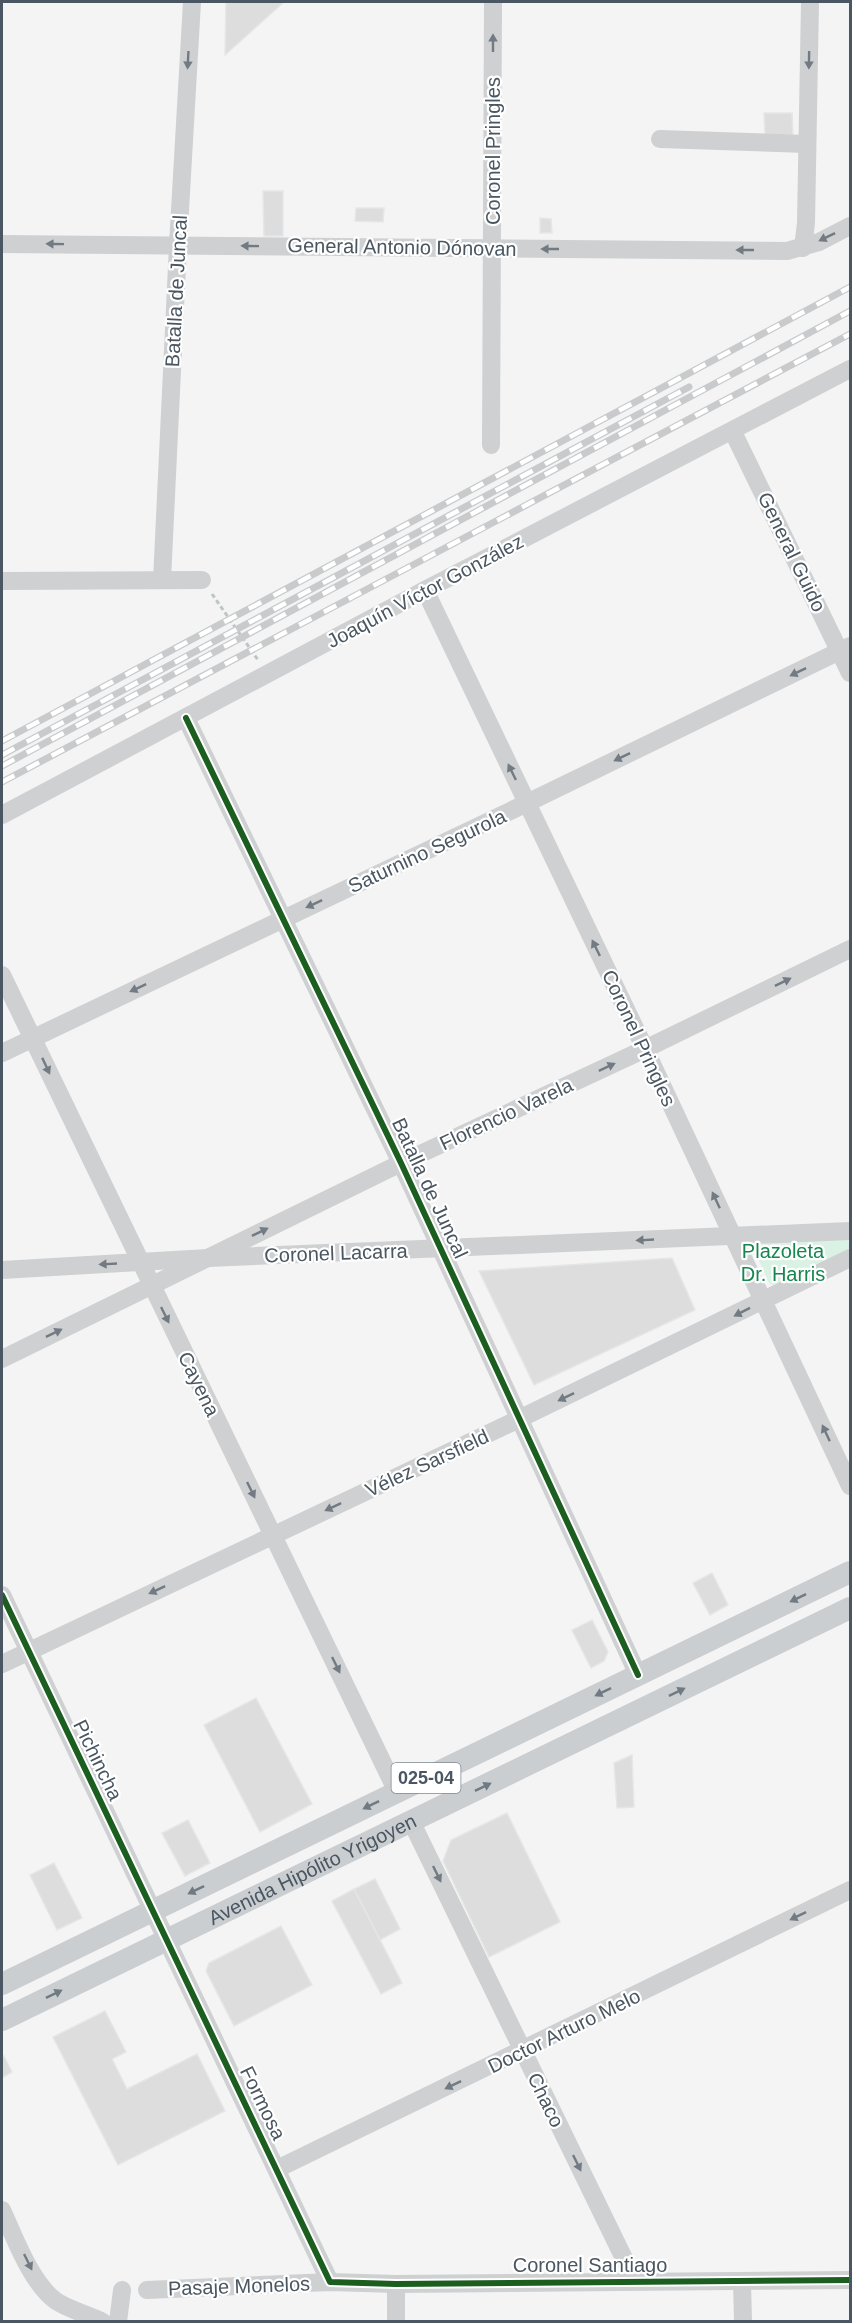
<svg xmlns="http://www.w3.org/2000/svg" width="852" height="2323" font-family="Arial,sans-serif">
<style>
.green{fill:#d9f2e3}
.building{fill:#ddddde;stroke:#e5e6e7;stroke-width:1.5}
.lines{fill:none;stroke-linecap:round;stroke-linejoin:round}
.path{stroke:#bcc7c4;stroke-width:3;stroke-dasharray:4.5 3;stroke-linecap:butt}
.minor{stroke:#ced0d2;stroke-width:18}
.major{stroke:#caced1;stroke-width:22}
.rail-casing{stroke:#c9cacc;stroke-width:7}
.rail{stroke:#fff;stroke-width:4.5;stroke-dasharray:14;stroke-linecap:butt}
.cycleway-casing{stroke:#fff;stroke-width:10}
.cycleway{stroke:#1b5e20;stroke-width:6}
.oneway{fill:#727b83}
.oneway2{fill:#707a83}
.labels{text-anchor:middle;stroke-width:4.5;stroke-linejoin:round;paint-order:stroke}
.shield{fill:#fff;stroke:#808990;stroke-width:1.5}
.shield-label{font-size:18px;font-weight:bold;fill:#4a5661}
.street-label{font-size:20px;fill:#4a5661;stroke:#fff}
.park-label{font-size:20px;fill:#17864f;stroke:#fff}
</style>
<rect width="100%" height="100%" fill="#f4f4f4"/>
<path class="green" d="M 846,1238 L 850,1243 L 850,1253 L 778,1288 L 769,1283 L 756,1254 L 760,1244 Z"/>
<g class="building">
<path d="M 226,2 L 284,2 L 225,55 Z"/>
<path d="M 764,113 L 792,113 L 793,135 L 765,135 Z"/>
<path d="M 263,191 L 283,191 L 283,236 L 264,236 Z"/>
<path d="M 356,208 L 384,208 L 383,222 L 355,221 Z"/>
<path d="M 540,218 L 551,219 L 552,233 L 540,233 Z"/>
<path d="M 672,1258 L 695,1310 L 534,1385 L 479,1271 Z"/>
<path d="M 712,1573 L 728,1605 L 710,1615 L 693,1583 Z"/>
<path d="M 592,1620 L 608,1652 L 604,1661 L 591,1668 L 572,1630 Z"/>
<path d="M 256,1698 L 312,1804 L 260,1832 L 204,1725 Z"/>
<path d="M 632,1755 L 634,1807 L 617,1808 L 614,1763 Z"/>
<path d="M 507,1813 L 560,1922 L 489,1957 L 443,1861 L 451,1840 Z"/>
<path d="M 188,1820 L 210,1863 L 185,1876 L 162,1833 Z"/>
<path d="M 54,1863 L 82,1918 L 57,1930 L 30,1875 Z"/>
<path d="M 375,1879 L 400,1929 L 380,1940 L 354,1889 Z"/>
<path d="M 354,1889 L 402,1983 L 381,1994 L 332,1901 Z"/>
<path d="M 281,1926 L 312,1985 L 234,2026 L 206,1971 L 209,1963 Z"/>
<path d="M 105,2011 L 126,2052 L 112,2059 L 127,2089 L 197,2054 L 225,2111 L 118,2165 L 53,2037 Z"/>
<path d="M 4,2056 L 12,2072 L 2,2078 L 2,2058 Z"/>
</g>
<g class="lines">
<path class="path" d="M 212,594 L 258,660"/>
<g class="minor">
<path d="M 660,139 L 807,144"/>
<path d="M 2,244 L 787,251 L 819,242 L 850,226"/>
<path d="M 803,248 L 806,223 L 810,2"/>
<path d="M 733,432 L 850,673"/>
<path d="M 491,445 L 493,2"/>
<path d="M 162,580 L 178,245 L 192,2"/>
<path d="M 2,581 L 202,580"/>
<path d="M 425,590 L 645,1049 L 850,1486"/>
<path d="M 186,718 L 401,1163 L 638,1675"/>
<path d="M 2,815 L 425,590 L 850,369"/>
<path d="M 2,975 L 397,1792"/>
<path d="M 2,1053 L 527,803 L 850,646"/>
<path d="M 2,1270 L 208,1258 L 850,1231"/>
<path d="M 2,1359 L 401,1163 L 645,1049 L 850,949"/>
<path d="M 2,1595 L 330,2282"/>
<path d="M 2,1664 L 519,1419 L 850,1258"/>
<path d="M 411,1821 L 635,2281"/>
<path d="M 277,2169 L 850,1890"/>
<path d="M 2,2210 C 15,2238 31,2283 56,2301 C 70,2310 89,2315 103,2322"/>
<path d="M 742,2281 L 743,2322"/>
<path d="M 147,2290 L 330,2282 L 396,2284 L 850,2280"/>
<path d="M 118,2322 L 122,2290"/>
<path d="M 396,2322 L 396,2284"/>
</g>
<g class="major">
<path d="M 2,1984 L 850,1572"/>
<path id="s1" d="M 2,2020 L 850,1608"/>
</g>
<g class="rail-casing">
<g id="rail">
<path d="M 2,741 L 850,287"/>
<path d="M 2,755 L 689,387"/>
<path d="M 2,766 L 850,311"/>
<path d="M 2,782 L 850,334"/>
</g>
</g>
<use href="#rail" class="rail"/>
<g class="cycleway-casing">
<g id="cycleway">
<path d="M 186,718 L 401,1163 L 638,1675"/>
<path d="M 2,1595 L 330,2282 L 396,2284 L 850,2280"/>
</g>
</g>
<use href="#cycleway" class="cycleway"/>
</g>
<defs><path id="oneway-solid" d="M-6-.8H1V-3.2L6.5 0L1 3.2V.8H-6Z" transform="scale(1.5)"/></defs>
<g class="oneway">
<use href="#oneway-solid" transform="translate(493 43) rotate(-90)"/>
<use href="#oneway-solid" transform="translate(188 60) rotate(93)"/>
<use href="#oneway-solid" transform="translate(809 60) rotate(91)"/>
<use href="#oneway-solid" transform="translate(827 237) rotate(154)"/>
<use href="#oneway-solid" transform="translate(55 244) rotate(-179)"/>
<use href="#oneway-solid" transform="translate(250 246) rotate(-179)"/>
<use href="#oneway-solid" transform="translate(550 249) rotate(-180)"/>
<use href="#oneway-solid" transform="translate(745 250) rotate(-180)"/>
<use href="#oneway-solid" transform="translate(798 672) rotate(154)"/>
<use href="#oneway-solid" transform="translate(622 757) rotate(154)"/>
<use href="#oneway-solid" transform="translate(512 772) rotate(-116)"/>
<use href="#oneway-solid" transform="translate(314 904) rotate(155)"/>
<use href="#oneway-solid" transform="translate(596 948) rotate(-116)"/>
<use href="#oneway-solid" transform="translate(783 982) rotate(-26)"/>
<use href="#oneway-solid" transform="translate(138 988) rotate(155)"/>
<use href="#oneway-solid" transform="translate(46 1066) rotate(65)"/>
<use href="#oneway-solid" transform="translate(607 1067) rotate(-25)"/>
<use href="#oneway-solid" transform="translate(716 1200) rotate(-115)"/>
<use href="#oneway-solid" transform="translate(260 1232) rotate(-26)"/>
<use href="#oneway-solid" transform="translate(645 1240) rotate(177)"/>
<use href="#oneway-solid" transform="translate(108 1264) rotate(177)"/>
<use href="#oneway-solid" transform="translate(742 1312) rotate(153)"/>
<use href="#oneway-solid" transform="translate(165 1315) rotate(64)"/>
<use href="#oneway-solid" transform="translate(54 1333) rotate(-26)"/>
<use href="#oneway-solid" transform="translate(566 1397) rotate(154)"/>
<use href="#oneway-solid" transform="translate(826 1433) rotate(-115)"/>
<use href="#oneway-solid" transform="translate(251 1490) rotate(64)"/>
<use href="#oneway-solid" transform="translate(333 1507) rotate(155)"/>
<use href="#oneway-solid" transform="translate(157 1590) rotate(155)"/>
<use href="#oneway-solid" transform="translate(336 1665) rotate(64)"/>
<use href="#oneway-solid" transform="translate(437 1874) rotate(64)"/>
<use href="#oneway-solid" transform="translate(798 1916) rotate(154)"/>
<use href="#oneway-solid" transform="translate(453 2085) rotate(154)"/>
<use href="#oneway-solid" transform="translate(577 2163) rotate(64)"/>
<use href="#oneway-solid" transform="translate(28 2262) rotate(64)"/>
</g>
<g class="oneway2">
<use href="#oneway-solid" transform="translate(798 1598) rotate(154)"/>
<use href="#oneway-solid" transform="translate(603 1692) rotate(154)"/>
<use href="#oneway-solid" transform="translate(677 1692) rotate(-26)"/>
<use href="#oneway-solid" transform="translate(483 1787) rotate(-26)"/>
<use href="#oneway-solid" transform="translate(371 1805) rotate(154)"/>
<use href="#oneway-solid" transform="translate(196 1890) rotate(154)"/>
<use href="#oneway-solid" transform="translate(54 1994) rotate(-26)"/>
</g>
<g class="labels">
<rect class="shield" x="391.5" y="1763" width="69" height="30" rx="4.5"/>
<g class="shield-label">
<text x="426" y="1784">025-04</text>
</g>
<g class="street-label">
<text transform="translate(493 151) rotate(-90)" y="7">Coronel Pringles</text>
<text transform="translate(402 247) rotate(1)" y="7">General Antonio Dónovan</text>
<text transform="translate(176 291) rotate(-87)" y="7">Batalla de Juncal</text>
<text transform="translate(792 552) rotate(64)" y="7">General Guido</text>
<text transform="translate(425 591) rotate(-28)" y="7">Joaquín Víctor González</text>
<text transform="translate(427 851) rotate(-25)" y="7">Saturnino Segurola</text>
<text transform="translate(639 1038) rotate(65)" y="7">Coronel Pringles</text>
<text transform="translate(506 1114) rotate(-25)" y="7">Florencio Varela</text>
<text transform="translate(430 1188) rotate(65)" y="7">Batalla de Juncal</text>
<text transform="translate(336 1253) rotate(-2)" y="7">Coronel Lacarra</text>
<text transform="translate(199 1384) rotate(64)" y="7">Cayena</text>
<text transform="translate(427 1463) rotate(-25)" y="7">Vélez Sarsfield</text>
<text transform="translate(98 1760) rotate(64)" y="7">Pichincha</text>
<text dy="7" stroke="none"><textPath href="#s1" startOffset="345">Avenida Hipólito Yrigoyen</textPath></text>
<text transform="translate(564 2031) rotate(-26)" y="7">Doctor Arturo Melo</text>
<text transform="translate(546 2100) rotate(64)" y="7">Chaco</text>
<text transform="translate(263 2103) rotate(64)" y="7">Formosa</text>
<text x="590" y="2272">Coronel Santiago</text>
<text transform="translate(239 2286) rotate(-2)" y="7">Pasaje Monelos</text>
</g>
<g class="park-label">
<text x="783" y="1258">Plazoleta<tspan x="783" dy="23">Dr. Harris</tspan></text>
</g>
</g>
<rect width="852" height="2323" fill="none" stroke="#4a5661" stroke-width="6"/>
</svg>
